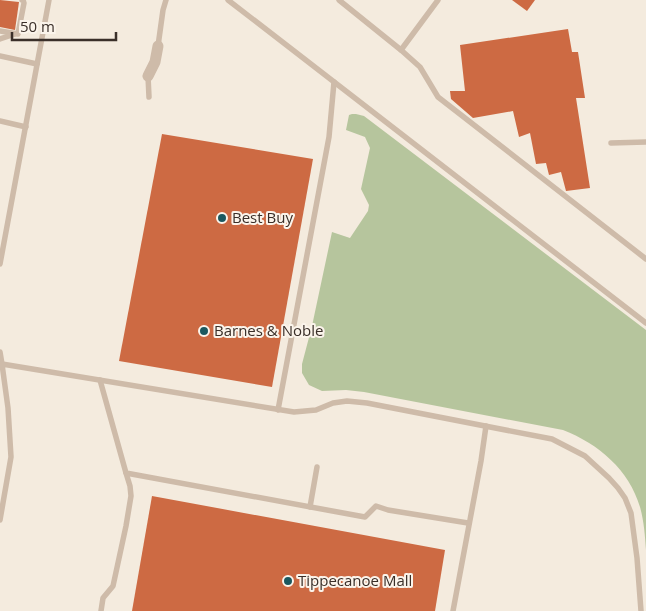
<svg xmlns="http://www.w3.org/2000/svg" width="646" height="611" font-family="'Open Sans',sans-serif">
<style>
.green{fill:#b6c59d}
.building{fill:#cd6a43}
.lines{fill:none;stroke-linecap:round;stroke-linejoin:round}
.lane{stroke:#cebba9;stroke-width:5.5}
.street{stroke:#cebba9;stroke-width:11}
.poi-dot{fill:#1b585f;stroke:#fbf4eb;stroke-width:2}
.labels{text-anchor:middle;stroke-width:4;stroke-linejoin:round;paint-order:stroke}
.poi-label{font-size:15px;fill:#3a2f29;stroke:#fbf4eb;text-anchor:start}
</style>
<rect width="100%" height="100%" fill="#f4ebde"/>
<path class="green" d="M 352,114 L 356,114 L 364,116 L 646,330 L 646,550 C 645,536 644,521 640,507 C 629,470 599,444 563,430 L 364,392 L 346,390 L 322,391 L 309,385 L 302,373 L 302,364 L 312,326 L 332,232 L 350,238 L 368,211 L 369,205 L 361,189 L 370,148 L 365,137 L 346,130 L 349,115 Z"/>
<g class="building">
<path d="M 0,0 L 19,2 L 15,30 L 0,27 Z"/>
<path d="M 512,0 L 535,0 L 527,11 Z"/>
<path d="M 568,29 L 572,52 L 578,52 L 585,98 L 576,98 L 590,188 L 566,191 L 561,172 L 549,175 L 546,163 L 536,164 L 530,133 L 519,137 L 513,111 L 473,118 L 451,99 L 450,91 L 465,91 L 460,45 Z"/>
<path d="M 162,134 L 313,159 L 272,387 L 119,361 Z"/>
<path d="M 152,496 L 445,550 L 435,611 L 132,611 Z"/>
</g>
<g class="lines">
<g class="lane">
<path d="M 228,0 L 646,323"/>
<path d="M 339,0 L 401,50"/>
<path d="M 438,0 L 401,50 L 420,67 L 438,97 L 646,259"/>
<path d="M 0,31 L 18,34 L 24,3 L 23,0 L 22,0"/>
<path d="M 0,39 L 15,34"/>
<path d="M 158,46 L 163,10 L 166,0"/>
<path d="M 0,56 L 37,64"/>
<path d="M 148,76 L 149,97"/>
<path d="M 0,121 L 26,127"/>
<path d="M 611,143 L 646,142"/>
<path d="M 0,264 L 49,0"/>
<path d="M 0,352 L 2,364"/>
<path d="M 100,380 L 126,473 L 365,517 L 376,506 L 388,510 L 468,523"/>
<path d="M 278,410 L 329,137 L 334,82"/>
<path d="M 310,507 L 317,467"/>
<path d="M 0,520 L 11,457 L 8,408 L 2,364 L 294,412 L 316,410 L 333,403 L 347,401 L 367,403 L 552,439 L 585,456 L 609,478 L 618,488 L 625,498 L 631,513 L 637,558 L 641,611"/>
<path d="M 101,611 L 103,598 L 113,586 L 126,526 L 131,496 L 130,486 L 126,473"/>
<path d="M 453,611 L 481,461 L 486,426"/>
</g>
<path class="street" d="M 148,76 L 155,62 L 158,46"/>
</g>
<g class="poi-dot">
<circle cx="222" cy="218" r="5"/>
<circle cx="204" cy="331" r="5"/>
<circle cx="288" cy="581" r="5"/>
</g>
<g class="labels">
<g class="poi-label">
<text x="232" y="223">Best Buy</text>
<text x="214" y="336">Barnes &amp; Noble</text>
<text x="298" y="586">Tippecanoe Mall</text>
</g>
</g>
<path d="M12 32v8h104v-8" fill="none" stroke="#3a2f29" stroke-width="2.5"/>
<text x="20" y="32" font-size="15" fill="#3a2f29" stroke="#fbf4eb" stroke-width="4" paint-order="stroke">50 m</text>
</svg>
